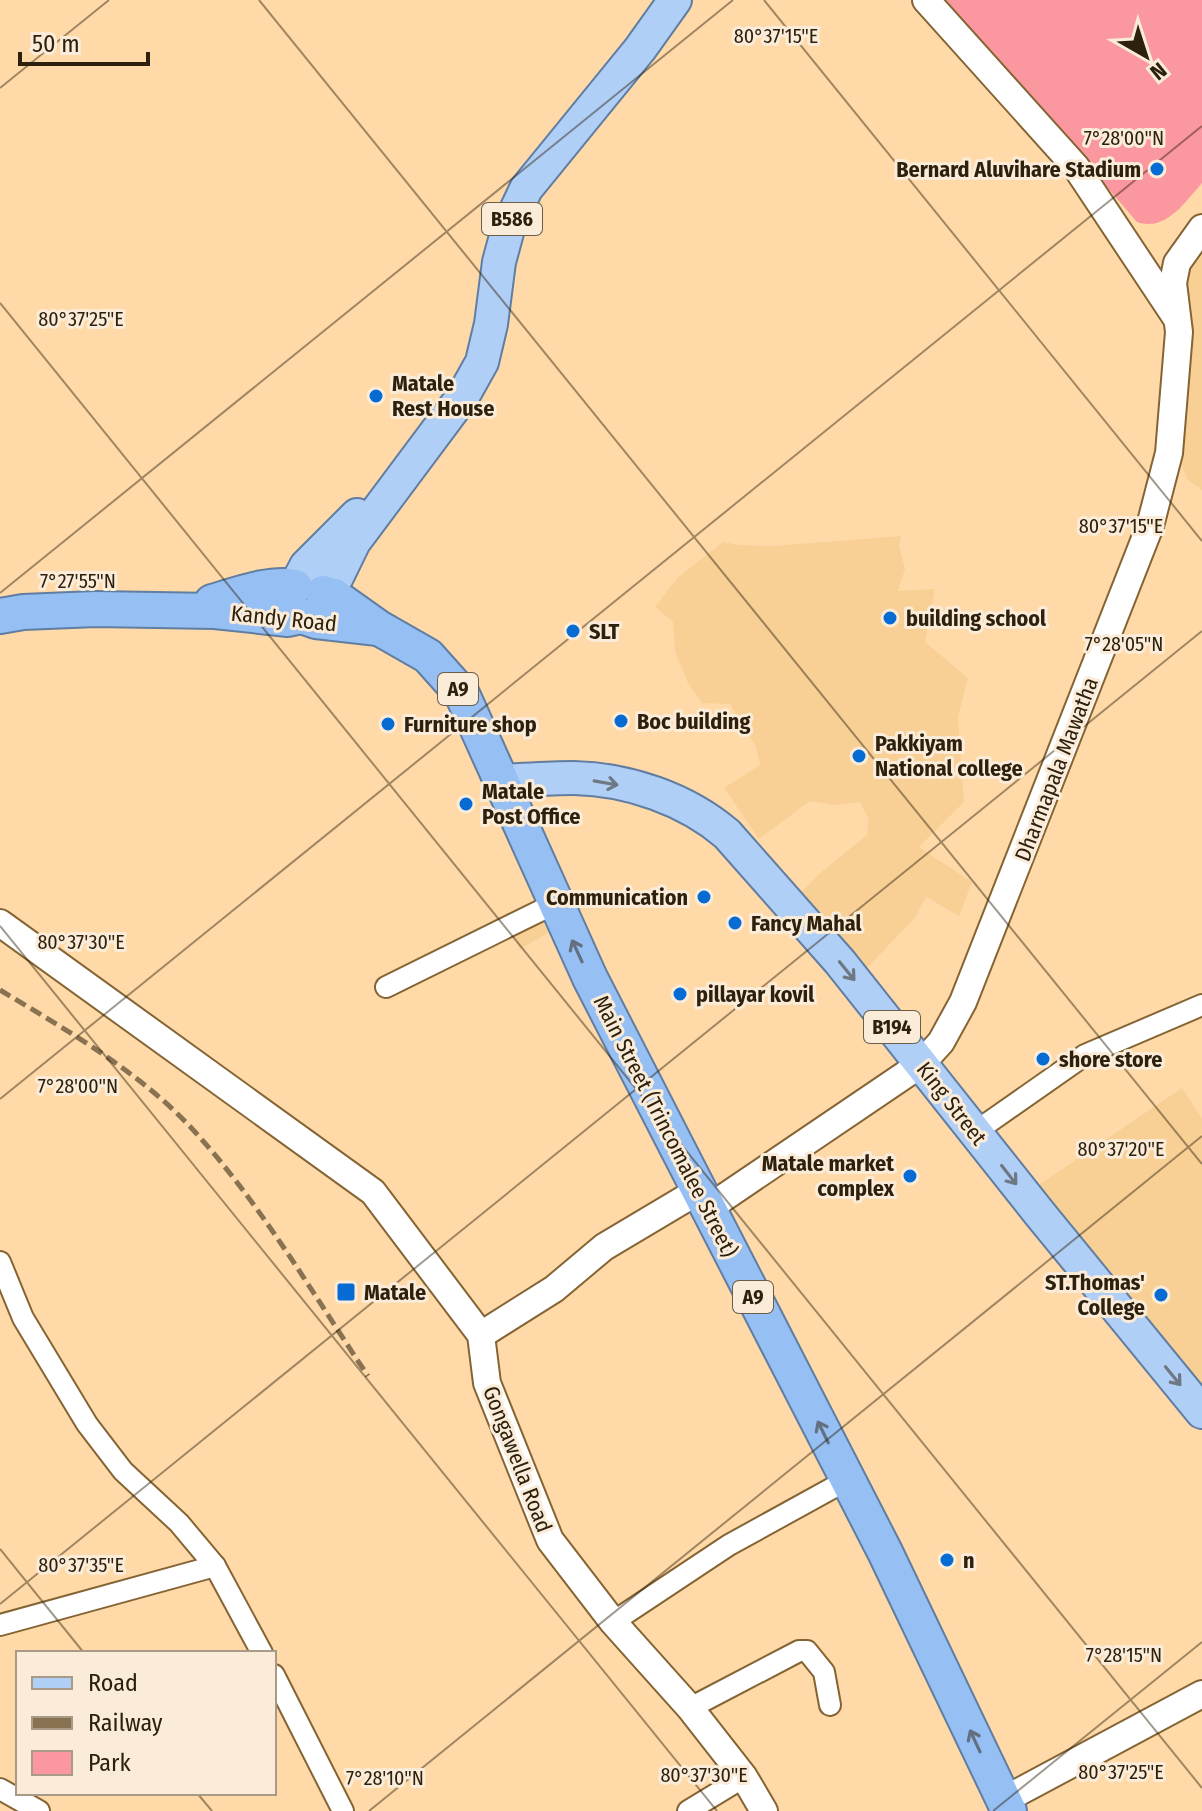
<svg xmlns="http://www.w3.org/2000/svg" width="1202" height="1811" font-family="'Fira Sans Condensed',sans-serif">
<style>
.built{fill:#f8cf95}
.green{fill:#fb979e}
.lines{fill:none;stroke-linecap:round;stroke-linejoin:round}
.minor-casing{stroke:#856434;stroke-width:24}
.tertiary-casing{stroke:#856434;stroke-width:30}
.primary-casing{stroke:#607da2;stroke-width:36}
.trunk-casing{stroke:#607da2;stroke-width:38}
.minor{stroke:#fff;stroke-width:20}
.tertiary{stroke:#fff;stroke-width:26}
.primary{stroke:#b0cff7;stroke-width:32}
.trunk{stroke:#96bff4;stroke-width:34}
.rail{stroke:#897251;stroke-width:5;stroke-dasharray:12 6;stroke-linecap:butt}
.oneway{stroke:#6e7882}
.oneway2{stroke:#627080}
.ticks{fill:none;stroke:#2d200c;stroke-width:2;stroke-opacity:0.45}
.poi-dot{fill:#066cd4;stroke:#faecd8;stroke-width:3}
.labels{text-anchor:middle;stroke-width:6;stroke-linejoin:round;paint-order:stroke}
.shield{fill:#faecd8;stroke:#6a5d49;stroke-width:2}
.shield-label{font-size:20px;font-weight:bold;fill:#2d200c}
.poi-label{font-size:22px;font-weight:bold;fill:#2d200c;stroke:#faecd8;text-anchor:start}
.street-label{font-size:22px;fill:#2d200c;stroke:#faecd8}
.ticks-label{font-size:20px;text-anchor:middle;fill:#2d200c;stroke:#faecd8;stroke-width:6;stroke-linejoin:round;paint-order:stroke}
</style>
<rect width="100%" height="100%" fill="#ffdaa8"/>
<g class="built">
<path d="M 1202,240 L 1202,490 L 1187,479 L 1182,466 L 1184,258 Z"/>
<path d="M 901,536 L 899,546 L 905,569 L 898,591 L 935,589 L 925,642 L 968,678 L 958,717 L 964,802 L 919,847 L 972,882 L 959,916 L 926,897 L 914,919 L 858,977 L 796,898 L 820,873 L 867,835 L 868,817 L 860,802 L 835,805 L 810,801 L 759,839 L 724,788 L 760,765 L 756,747 L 730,704 L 702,703 L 688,683 L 675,652 L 673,622 L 655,607 L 677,578 L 723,542 L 739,545 L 773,546 Z"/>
<path d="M 541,917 L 548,933 L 520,949 L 511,932 Z"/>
<path d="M 1182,1088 L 1202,1118 L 1202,1397 L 1039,1194 L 1040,1184 Z"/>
</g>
<path class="green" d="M 946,0 L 1202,0 L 1202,183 C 1185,202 1166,232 1137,222 Z"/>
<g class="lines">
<g class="minor-casing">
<g id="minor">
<path d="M 386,987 L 556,903"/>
<path d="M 975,1132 L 1085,1055 L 1202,1005"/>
<path d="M 0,1262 L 23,1318 L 87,1424 L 123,1471 L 179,1523 L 215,1566 L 262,1653"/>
<path d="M 613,1622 L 729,1545 L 847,1480"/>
<path d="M 0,1625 L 215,1566"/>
<path d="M 274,1675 L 343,1811"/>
<path d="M 690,1708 L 799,1651 L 807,1651 L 824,1672 L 830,1705"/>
<path d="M 0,1789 L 39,1811"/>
<path d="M 688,1811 L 744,1777"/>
</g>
</g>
<g class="tertiary-casing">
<g id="tertiary">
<path d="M 926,0 L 1076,167 L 1175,316"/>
<path d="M 0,923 L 373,1192 L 481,1335 L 487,1383 L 550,1540 L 613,1622 L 690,1708 L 744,1777 L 764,1811"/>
<path d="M 707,1209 L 921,1064 L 941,1042 L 963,1002 L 1150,526 L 1169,453 L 1179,332 L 1173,283 L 1177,263 L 1202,228"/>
<path d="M 481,1335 L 554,1289 L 604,1247 L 698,1191"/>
<path d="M 1004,1800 L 1202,1694"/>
</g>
</g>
<g class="primary-casing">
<g id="primary">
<path d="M 295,587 L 306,566 L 357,515"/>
<path d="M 323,593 L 337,577 L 354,542 L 463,396 L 482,362 L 491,324 L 499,262 L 509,225 L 526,189 L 640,49 L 675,0"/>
<path d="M 500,781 C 524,780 549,778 574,778 C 628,779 686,799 727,834 L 840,962 L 1040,1214 L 1202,1412"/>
</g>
</g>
<g class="trunk-casing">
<g id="trunk">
<path d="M 323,593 L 334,596 L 379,628 L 428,656 L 462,694 L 590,978 L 885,1552 L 1009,1811"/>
<path d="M 212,602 C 236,595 270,582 295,587"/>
<path d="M 0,616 L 23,612 L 96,609 L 215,611 L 288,619 L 302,616 L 316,621 L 378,628"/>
</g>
</g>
<use href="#minor" class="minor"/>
<use href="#tertiary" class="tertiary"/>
<use href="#primary" class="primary"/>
<use href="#trunk" class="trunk"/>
<path class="rail" d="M 0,990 C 68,1031 142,1073 196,1133 C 262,1206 313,1294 368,1376"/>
</g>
<defs><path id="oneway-shaft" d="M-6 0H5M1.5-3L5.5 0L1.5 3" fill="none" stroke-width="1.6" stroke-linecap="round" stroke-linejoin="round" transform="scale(2)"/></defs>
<g class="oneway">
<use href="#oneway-shaft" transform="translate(606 783) rotate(10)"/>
<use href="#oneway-shaft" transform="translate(847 971) rotate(51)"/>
<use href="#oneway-shaft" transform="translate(1009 1175) rotate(52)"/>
<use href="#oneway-shaft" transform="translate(1173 1376) rotate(51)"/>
</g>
<g class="oneway2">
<use href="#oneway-shaft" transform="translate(577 951) rotate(-115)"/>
<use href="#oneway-shaft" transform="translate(823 1432) rotate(-116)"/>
<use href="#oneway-shaft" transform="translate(975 1741) rotate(-115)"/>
</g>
<path class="ticks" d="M 259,0 L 1202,1164M 764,0 L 1202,541M 0,88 L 109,0M 0,303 L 1202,1788M 0,593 L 733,0M 0,926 L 717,1811M 0,1099 L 1202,126M 0,1549 L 84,1653M 0,1604 L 1202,631M 197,1793 L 212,1811M 369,1811 L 1202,1136M 993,1811 L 1202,1642"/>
<g class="poi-dot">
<circle cx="1157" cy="169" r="8"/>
<circle cx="376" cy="396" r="8"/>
<circle cx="890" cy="618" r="8"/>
<circle cx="573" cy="631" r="8"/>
<circle cx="621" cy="721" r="8"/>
<circle cx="388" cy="724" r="8"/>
<circle cx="859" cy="756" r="8"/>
<circle cx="466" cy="804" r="8"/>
<circle cx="704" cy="897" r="8"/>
<circle cx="735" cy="923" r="8"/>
<circle cx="680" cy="994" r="8"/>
<circle cx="1043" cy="1059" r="8"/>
<circle cx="910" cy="1176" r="8"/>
<rect x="336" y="1282" width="20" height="20" rx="4"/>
<circle cx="1161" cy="1295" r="8"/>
<circle cx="947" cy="1560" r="8"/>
</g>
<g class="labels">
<g class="shield">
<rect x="482" y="203" width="60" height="32" rx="6"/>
<rect x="438" y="673" width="40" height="32" rx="6"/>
<rect x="864" y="1011" width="56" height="32" rx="6"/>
<rect x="733" y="1281" width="40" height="32" rx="6"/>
</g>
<g class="shield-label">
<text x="512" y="226">B586</text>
<text x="458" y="696">A9</text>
<text x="892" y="1034">B194</text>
<text x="753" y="1304">A9</text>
</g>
<g class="poi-label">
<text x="1141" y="177" text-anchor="end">Bernard Aluvihare Stadium</text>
<text x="392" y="391">Matale<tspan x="392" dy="25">Rest House</tspan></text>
<text x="906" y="626">building school</text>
<text x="589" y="639">SLT</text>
<text x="637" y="729">Boc building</text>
<text x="404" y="732">Furniture shop</text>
<text x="875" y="751">Pakkiyam<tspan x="875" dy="25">National college</tspan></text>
<text x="482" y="799">Matale<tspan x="482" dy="25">Post Office</tspan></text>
<text x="688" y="905" text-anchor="end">Communication</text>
<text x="751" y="931">Fancy Mahal</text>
<text x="696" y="1002">pillayar kovil</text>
<text x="1059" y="1067">shore store</text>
<text x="894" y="1171" text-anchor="end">Matale market<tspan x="894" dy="25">complex</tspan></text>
<text x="1145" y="1290" text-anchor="end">ST.Thomas'<tspan x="1145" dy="25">College</tspan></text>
<text x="364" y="1300">Matale</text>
<text x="963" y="1568">n</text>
</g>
<g class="street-label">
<text transform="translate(284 618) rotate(6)" y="8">Kandy Road</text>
<text transform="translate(1056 769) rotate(-69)" y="8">Dharmapala Mawatha</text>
<text transform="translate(952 1103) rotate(52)" y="8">King Street</text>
<text transform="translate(666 1126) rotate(63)" y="8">Main Street (Trincomalee Street)</text>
<text transform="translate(518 1459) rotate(69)" y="8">Gongawella Road</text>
</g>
</g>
<g class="ticks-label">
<text x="776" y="43">80°37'15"E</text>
<text x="1124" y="145">7°28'00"N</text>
<text x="81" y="326">80°37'25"E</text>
<text x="1121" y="533">80°37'15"E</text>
<text x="78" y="588">7°27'55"N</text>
<text x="1124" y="651">7°28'05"N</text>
<text x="81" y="949">80°37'30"E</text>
<text x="78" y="1093">7°28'00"N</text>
<text x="1121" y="1156">80°37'20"E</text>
<text x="81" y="1572">80°37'35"E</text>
<text x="1124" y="1662">7°28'15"N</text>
<text x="1121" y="1779">80°37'25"E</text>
<text x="704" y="1782">80°37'30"E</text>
<text x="385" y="1785">7°28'10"N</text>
</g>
<rect x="16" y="1651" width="260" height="144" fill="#faecd8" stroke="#a89a86" stroke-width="2"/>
<rect x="32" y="1677" width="40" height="12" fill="#b0cff7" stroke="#a89a86" stroke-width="2"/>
<text x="88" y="1691" font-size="24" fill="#2d200c">Road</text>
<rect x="32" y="1717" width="40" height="12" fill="#897251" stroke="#a89a86" stroke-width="2"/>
<text x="88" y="1731" font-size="24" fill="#2d200c">Railway</text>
<rect x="32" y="1751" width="40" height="24" fill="#fb979e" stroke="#a89a86" stroke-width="2"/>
<text x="88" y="1771" font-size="24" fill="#2d200c">Park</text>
<g transform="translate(1146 56) rotate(141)" stroke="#faecd8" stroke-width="6" paint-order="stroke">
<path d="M0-6L14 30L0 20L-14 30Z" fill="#2d200c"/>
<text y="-12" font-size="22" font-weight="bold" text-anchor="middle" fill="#2d200c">N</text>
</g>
<path d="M20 52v12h128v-12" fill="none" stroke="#2d200c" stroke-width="4"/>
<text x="32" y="52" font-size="24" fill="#2d200c" stroke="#faecd8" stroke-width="6" paint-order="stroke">50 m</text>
</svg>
